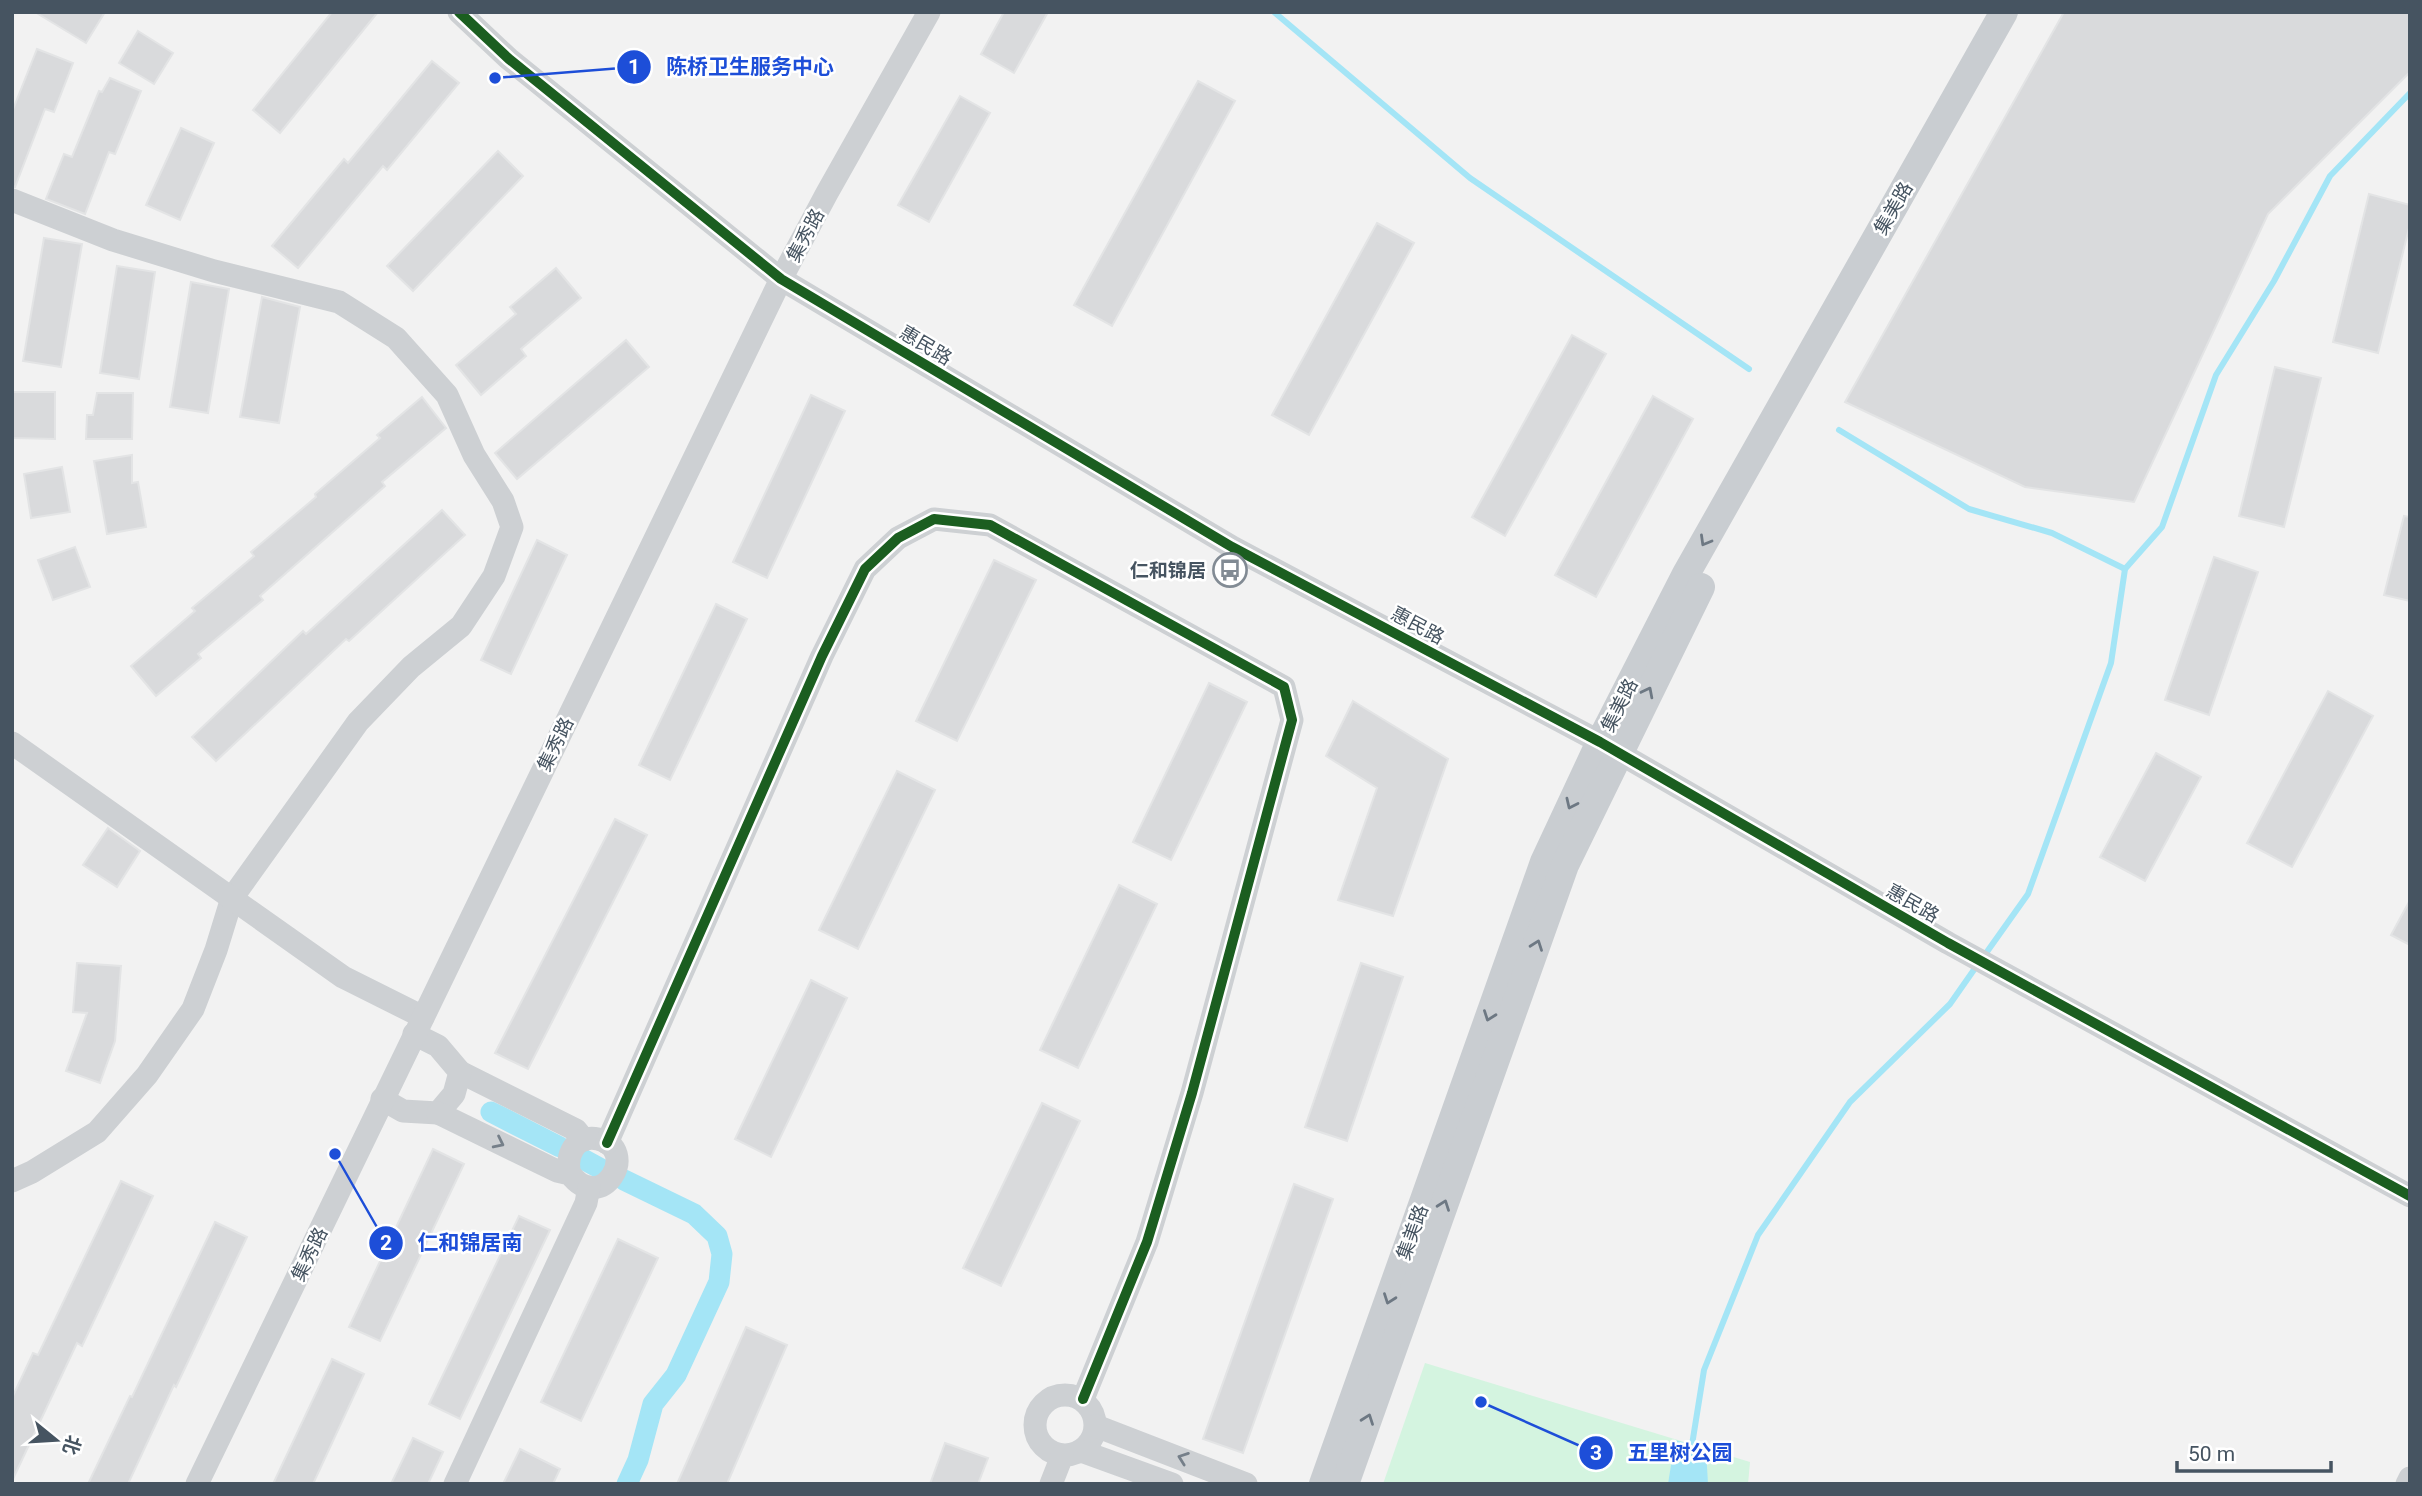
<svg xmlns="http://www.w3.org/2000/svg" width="2422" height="1496" font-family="Roboto,'Noto Sans SC',sans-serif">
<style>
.green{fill:#d4f4e0}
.water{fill:#a4e5f6}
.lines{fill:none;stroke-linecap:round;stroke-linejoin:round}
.stream{stroke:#a4e5f6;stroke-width:6}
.canal{stroke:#a4e5f6;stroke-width:21}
.building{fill:#d9dadc;stroke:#e3e4e5;stroke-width:2}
.minor{stroke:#cdd0d3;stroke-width:23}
.major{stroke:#c9cdd1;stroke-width:28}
.cycleway-casing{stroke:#fff;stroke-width:15}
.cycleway{stroke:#1b5e20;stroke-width:10}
.oneway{stroke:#6d7883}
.oneway2{stroke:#757f89}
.labels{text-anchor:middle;stroke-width:5;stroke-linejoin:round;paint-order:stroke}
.street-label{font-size:19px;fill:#465461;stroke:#fff}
.poi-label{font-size:19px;font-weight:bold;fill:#465461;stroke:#fff;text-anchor:end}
.leader{fill:none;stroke:#1d4ed8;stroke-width:2.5}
.callout-dot{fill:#1d4ed8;stroke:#fff;stroke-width:2.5}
.mark-label{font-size:21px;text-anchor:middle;font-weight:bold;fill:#fff}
.callout-label{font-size:21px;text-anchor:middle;font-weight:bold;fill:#1d4ed8;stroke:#fff;stroke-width:5;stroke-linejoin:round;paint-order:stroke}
</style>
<rect width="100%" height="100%" fill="#f2f2f2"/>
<path class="green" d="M 1425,1363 L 1750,1462 L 1748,1484 L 1383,1484 Z"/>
<path class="water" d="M 1675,1440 L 1706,1449 L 1708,1484 L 1668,1484 Z"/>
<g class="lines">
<g class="stream">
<path d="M 1274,12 L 1470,178 L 1749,369"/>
<path d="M 1839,430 L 1969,509 L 2052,533 L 2125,569"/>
<path d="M 1984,956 L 2028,894 L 2111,663 L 2125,569 L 2162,527 L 2216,375 L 2274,281 L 2330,176 L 2410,93"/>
<path d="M 1691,1451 L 1704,1370 L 1758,1235 L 1850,1102 L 1950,1004 L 1978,964"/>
</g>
<g class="canal">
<path d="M 491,1112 L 560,1147"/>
<path d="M 581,1158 L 603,1170"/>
<path d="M 624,1180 L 694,1214 L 717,1236 L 722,1254 L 719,1282 L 676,1375 L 653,1404 L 638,1460 L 627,1484"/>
</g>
</g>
<g class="building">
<path d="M 35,12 L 105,12 L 86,43 Z"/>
<path d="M 332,12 L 378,12 L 280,133 L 253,110 Z"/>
<path d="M 1004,12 L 1048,12 L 1014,73 L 981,54 Z"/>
<path d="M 2064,12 L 2410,12 L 2410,72 L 2268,214 L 2134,502 L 2025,487 L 1845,402 Z"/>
<path d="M 138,31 L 173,53 L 154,84 L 119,63 Z"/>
<path d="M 37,49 L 73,63 L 54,112 L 45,109 L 15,187 L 12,186 L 12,112 Z"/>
<path d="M 432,61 L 459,83 L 387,170 L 383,166 L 298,268 L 272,246 L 344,159 L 348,163 Z"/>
<path d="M 110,78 L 141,91 L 115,154 L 109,152 L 85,214 L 46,199 L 64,154 L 72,157 L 99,91 L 102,92 Z"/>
<path d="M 1198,81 L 1235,101 L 1112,326 L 1074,305 Z"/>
<path d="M 960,96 L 990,113 L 929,222 L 898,205 Z"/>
<path d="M 181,128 L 214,143 L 180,220 L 146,205 Z"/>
<path d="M 498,151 L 523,176 L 413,291 L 387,266 Z"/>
<path d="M 2369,194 L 2410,205 L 2410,224 L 2378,353 L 2333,342 Z"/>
<path d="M 1377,223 L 1414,243 L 1309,435 L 1272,415 Z"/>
<path d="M 44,238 L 82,244 L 61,367 L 23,361 Z"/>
<path d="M 117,266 L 155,272 L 139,379 L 100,373 Z"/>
<path d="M 556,268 L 581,298 L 521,349 L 526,356 L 481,395 L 456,365 L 516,314 L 510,307 Z"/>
<path d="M 191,282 L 229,289 L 208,413 L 170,407 Z"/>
<path d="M 262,297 L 300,307 L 279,423 L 240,417 Z"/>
<path d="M 1572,335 L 1606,354 L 1505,536 L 1472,517 Z"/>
<path d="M 626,340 L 649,367 L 517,479 L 495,453 Z"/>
<path d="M 2275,367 L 2321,378 L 2284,527 L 2239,516 Z"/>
<path d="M 12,392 L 55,392 L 55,439 L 12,438 Z"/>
<path d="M 97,393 L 133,393 L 132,439 L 86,439 L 87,415 L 93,415 Z"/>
<path d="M 811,395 L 845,411 L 767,578 L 733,562 Z"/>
<path d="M 1653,396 L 1693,419 L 1596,597 L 1555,575 Z"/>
<path d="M 422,397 L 446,428 L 382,482 L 385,486 L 260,596 L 263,600 L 198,654 L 201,658 L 156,696 L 131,666 L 195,611 L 192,608 L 254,556 L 251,552 L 316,497 L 315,494 L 380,438 L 377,435 Z"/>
<path d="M 132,455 L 132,483 L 138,482 L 146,527 L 107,534 L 94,461 Z"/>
<path d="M 62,467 L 70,512 L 31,518 L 24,474 Z"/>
<path d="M 442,510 L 465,535 L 349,641 L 346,639 L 216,761 L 192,737 L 303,631 L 306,634 Z"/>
<path d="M 2404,516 L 2410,517 L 2410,601 L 2384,595 Z"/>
<path d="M 537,540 L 567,555 L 511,674 L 481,660 Z"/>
<path d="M 75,547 L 90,587 L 53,600 L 38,560 Z"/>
<path d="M 2214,557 L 2258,572 L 2209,715 L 2165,700 Z"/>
<path d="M 994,560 L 1036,580 L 957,741 L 916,721 Z"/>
<path d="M 716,604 L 747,619 L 670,780 L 639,765 Z"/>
<path d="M 1209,683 L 1247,702 L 1171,860 L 1133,842 Z"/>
<path d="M 2328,691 L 2373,716 L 2292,867 L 2247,843 Z"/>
<path d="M 1353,701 L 1448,759 L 1393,916 L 1338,900 L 1377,788 L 1326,756 Z"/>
<path d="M 2156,753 L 2201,777 L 2145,881 L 2100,857 Z"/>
<path d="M 897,771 L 935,790 L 858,949 L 819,930 Z"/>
<path d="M 615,819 L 647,835 L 528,1069 L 495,1053 Z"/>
<path d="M 108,828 L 140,851 L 117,887 L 83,865 Z"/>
<path d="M 1119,885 L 1157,904 L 1078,1068 L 1040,1050 Z"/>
<path d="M 2410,900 L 2410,945 L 2391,935 Z"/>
<path d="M 77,963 L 121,966 L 115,1041 L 100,1083 L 66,1071 L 87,1013 L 73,1012 Z"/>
<path d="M 1361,963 L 1403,977 L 1347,1141 L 1305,1127 Z"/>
<path d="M 811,980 L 847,998 L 771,1157 L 735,1139 Z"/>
<path d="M 1042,1103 L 1080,1121 L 1001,1286 L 963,1268 Z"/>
<path d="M 433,1149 L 464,1164 L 380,1341 L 349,1327 Z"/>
<path d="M 121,1181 L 153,1196 L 82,1346 L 77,1343 L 12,1481 L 12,1398 L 33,1353 L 38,1355 Z"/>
<path d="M 1294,1184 L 1333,1199 L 1243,1453 L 1203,1439 Z"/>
<path d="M 519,1216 L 550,1230 L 460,1419 L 429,1404 Z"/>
<path d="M 215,1222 L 247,1237 L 176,1387 L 174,1385 L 128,1484 L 88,1484 L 130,1396 L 132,1397 Z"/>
<path d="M 618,1239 L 658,1258 L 581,1421 L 541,1402 Z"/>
<path d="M 746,1327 L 787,1345 L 727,1484 L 677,1484 Z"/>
<path d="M 332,1359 L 364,1374 L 313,1484 L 273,1484 Z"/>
<path d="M 413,1438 L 443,1452 L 428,1484 L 391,1484 Z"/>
<path d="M 945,1443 L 988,1458 L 978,1484 L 930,1484 Z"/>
<path d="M 520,1449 L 560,1469 L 553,1484 L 503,1484 Z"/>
</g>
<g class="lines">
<g class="minor">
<path d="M 459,12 L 509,59 L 781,279 L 1232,547 L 1600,742 L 1948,943 L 2410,1196"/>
<path d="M 12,200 L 113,240 L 214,271 L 339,302 L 396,338 L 447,395 L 474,455 L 503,501 L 512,527 L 494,576 L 461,626 L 411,667 L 358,722 L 232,898 L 216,950 L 193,1009 L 147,1075 L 97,1132 L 32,1172 L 12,1181"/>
<path d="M 12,743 L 343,977 L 423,1017"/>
<path d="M 460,1072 L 576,1130 L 584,1140"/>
<path d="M 382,1099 L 403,1111 L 438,1113 L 454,1094 L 460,1072 L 438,1046 L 414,1034"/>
<path d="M 438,1113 L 557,1171 L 570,1174 C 602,1216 641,1149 598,1139 C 575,1134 565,1156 570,1174"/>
<path d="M 607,1143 L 822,656 L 865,569 L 898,538 L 934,519 L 990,525 L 1284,687 L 1292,720 L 1192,1093 L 1147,1242 L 1083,1399"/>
<circle cx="1065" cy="1425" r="30"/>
<path d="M 1096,1426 L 1246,1484"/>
<path d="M 1081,1451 L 1172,1484"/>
<path d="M 197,1484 L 781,279 L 827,193 L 929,12"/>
<path d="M 455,1484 L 586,1203 L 589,1187"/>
<path d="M 1051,1484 L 1062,1456"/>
<path d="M 2407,1484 L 2410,1478"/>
</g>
<g class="major">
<path d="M 1323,1484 L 1544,862 L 1600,742 L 1686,574 L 2004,12"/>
<path d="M 1345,1484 L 1565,865 L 1701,587"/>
</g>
<g class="cycleway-casing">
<g id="cycleway">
<path d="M 459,12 L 509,59 L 781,279 L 1232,547 L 1600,742 L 1948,943 L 2410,1196"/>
<path d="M 607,1143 L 822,656 L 865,569 L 898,538 L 934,519 L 990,525 L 1284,687 L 1292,720 L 1192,1093 L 1147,1242 L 1083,1399"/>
</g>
</g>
<use href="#cycleway" class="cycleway"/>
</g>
<defs><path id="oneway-chevron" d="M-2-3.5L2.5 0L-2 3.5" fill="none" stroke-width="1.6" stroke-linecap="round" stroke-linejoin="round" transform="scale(1.75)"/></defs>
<g class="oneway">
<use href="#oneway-chevron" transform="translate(1705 541) rotate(120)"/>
<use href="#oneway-chevron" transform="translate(1648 692) rotate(-63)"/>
<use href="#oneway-chevron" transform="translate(1571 804) rotate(115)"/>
<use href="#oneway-chevron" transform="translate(1537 945) rotate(-70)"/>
<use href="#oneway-chevron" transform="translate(1489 1016) rotate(110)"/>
<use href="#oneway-chevron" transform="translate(1444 1205) rotate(-70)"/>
<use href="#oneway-chevron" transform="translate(1389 1299) rotate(110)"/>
<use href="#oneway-chevron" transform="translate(1368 1419) rotate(-70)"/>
</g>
<g class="oneway2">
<use href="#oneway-chevron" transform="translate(499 1143) rotate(26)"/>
<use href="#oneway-chevron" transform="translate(1183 1458) rotate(-160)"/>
</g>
<defs>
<g id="bus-ring" transform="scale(1.75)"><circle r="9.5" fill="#fff" stroke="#828b94" stroke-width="1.5"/><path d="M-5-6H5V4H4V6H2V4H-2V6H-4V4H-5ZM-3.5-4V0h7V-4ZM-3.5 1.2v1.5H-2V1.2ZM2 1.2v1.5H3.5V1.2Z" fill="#828b94"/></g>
</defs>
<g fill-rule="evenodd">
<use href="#bus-ring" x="1230" y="570"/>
</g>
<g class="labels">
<g class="street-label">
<text transform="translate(1893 208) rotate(-60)" y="7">集美路</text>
<text transform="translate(805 235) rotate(-62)" y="7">集秀路</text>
<text transform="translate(926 345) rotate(31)" y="7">惠民路</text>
<text transform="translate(1418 625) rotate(28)" y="7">惠民路</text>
<text transform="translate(1619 705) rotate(-63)" y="7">集美路</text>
<text transform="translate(555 744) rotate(-64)" y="7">集秀路</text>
<text transform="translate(1913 903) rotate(30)" y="7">惠民路</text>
<text transform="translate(1412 1232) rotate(-70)" y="7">集美路</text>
<text transform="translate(309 1254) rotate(-64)" y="7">集秀路</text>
</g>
<g class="poi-label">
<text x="1206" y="577">仁和锦居</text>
</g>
</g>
<path class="leader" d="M495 78L634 67M335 1154L386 1243M1481 1402L1596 1453"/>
<g class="callout-dot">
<circle cx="495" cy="78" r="7"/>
<circle cx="335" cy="1154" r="7"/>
<circle cx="1481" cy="1402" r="7"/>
<circle cx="634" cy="67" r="18"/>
<circle cx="386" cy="1243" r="18"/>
<circle cx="1596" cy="1453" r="18"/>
</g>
<g class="mark-label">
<text x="634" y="74">1</text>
<text x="386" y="1250">2</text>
<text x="1596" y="1460">3</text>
</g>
<g class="callout-label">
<text x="750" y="74">陈桥卫生服务中心</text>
<text x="470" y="1250">仁和锦居南</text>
<text x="1680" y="1460">五里树公园</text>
</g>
<rect width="2422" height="1496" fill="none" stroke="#465461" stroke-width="28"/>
<g transform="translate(56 1440) rotate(108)" stroke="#ffffff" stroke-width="5" paint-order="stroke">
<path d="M0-5L12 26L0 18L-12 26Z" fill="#465461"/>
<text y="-10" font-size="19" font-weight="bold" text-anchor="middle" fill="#465461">北</text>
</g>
<path d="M2177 1461v10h154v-10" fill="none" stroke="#465461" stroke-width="3.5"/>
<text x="2188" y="1461" font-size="21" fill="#465461" stroke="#ffffff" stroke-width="5" paint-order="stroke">50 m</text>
</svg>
